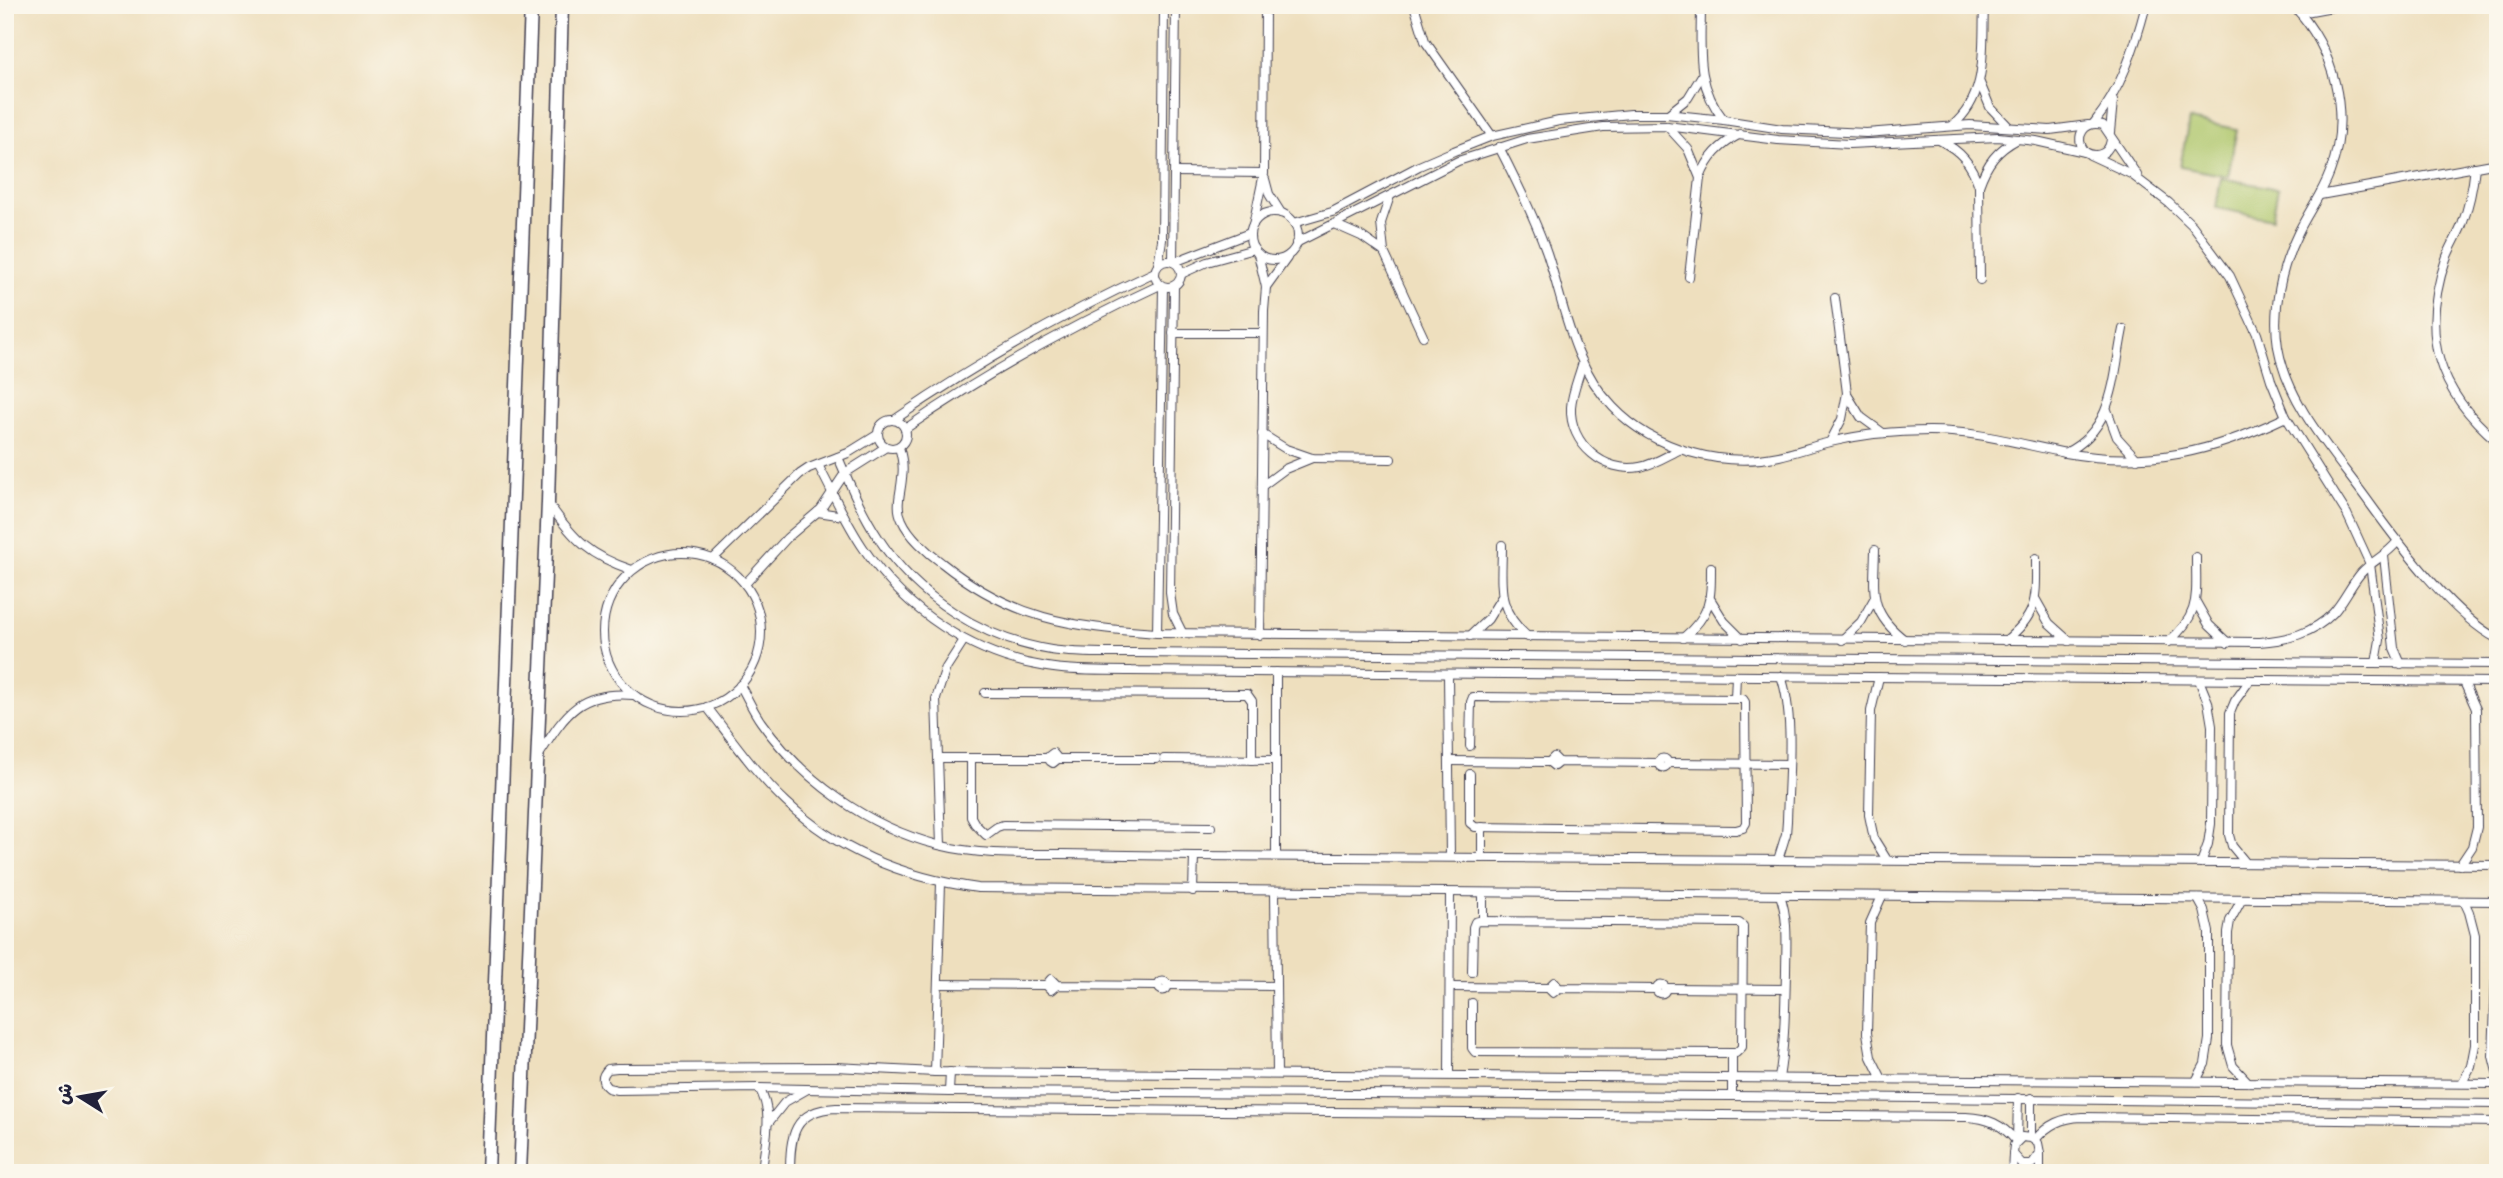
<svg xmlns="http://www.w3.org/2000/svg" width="2503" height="1178" font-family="Mynerve,'Playpen Sans Arabic',sans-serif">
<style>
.green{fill:#aec66b;stroke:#687453;stroke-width:2}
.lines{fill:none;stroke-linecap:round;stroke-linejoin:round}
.street-casing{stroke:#413e4f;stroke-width:10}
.primary-casing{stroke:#413e4f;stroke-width:15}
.street{stroke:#fff;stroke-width:8}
.primary{stroke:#fff;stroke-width:12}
</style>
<rect width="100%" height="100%" fill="#fbf7ec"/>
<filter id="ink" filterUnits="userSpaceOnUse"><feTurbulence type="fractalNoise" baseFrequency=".0143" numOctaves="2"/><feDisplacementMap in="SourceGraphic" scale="14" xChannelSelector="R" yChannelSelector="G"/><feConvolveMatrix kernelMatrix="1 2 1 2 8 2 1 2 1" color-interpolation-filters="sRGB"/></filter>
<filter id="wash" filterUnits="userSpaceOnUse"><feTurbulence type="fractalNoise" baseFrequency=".00686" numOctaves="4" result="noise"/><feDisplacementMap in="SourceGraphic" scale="28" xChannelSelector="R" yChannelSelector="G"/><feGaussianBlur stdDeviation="1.57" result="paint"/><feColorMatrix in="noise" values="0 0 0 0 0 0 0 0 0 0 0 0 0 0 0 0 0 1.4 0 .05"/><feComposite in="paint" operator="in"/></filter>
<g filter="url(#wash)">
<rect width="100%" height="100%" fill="#eedfbe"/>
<g class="green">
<path d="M 2189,120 L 2237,129 L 2228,176 L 2180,167 Z"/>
<path d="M 2221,178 L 2278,189 L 2272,219 L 2216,208 Z"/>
</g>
</g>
<g filter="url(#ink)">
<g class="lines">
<g class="street-casing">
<g id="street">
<path d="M 1414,5 L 1425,41 L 1492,136"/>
<path d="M 1701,5 C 1701,49 1695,84 1724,120"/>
<path d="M 2293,5 C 2334,49 2352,114 2330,172 C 2322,194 2308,212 2298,233 C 2281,267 2272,309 2278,347 C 2288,406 2337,457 2371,505 C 2400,545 2454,617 2498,639"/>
<path d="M 2300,13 L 2343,5"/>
<path d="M 1980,83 L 1990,107 L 2008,126"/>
<path d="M 1668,114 L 1688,98 L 1702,75"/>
<path d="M 2094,123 C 2121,90 2135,47 2146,5"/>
<path d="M 1667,126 L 1688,149 L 1700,178"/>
<path d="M 1952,126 C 1989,95 1982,49 1984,5"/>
<path d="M 2110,132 L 2113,101"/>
<path d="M 2111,137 C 2111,153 2098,159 2085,152 C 2073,136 2085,120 2103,125 L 2137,175"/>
<path d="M 1939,140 C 1961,151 1971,163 1979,186 L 1980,280"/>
<path d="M 1499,147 C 1517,182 1534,216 1547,253 C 1565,307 1572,365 1613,407 C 1654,450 1722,468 1779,456 C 1797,452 1813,446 1830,442 C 1863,434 1897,431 1930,431 C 1977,431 2020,444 2066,453 C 2147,468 2213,452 2286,417"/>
<path d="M 2090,155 L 2131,174 L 2169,203 L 2192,225 L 2230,276 L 2257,334 L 2271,380 L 2286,417 L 2347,514 L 2370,564 L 2380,640 L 2376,663"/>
<path d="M 2475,167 C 2473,187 2469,206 2462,225 C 2457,237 2450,248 2446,259 C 2420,335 2437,391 2498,442"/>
<path d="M 1175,172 L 1264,173"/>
<path d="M 1265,179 L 1269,194 L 1281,213"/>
<path d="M 1979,186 C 1987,163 1997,150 2018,139"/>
<path d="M 2320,195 L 2498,163"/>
<path d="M 1390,196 L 1381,223 L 1384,252 L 1423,336"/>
<circle cx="1274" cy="236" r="24"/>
<path d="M 1294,223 L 1332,212 L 1419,166 L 1454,151 L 1492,136 L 1559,121 L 1631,114 L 1666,114 L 1724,120 L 1782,129 L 1866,133 L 1970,125 L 2050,130 L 2088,125"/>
<path d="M 1253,225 L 1264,173 L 1265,5"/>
<path d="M 1336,225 L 1361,236 L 1384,252"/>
<path d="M 1296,243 L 1458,161 L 1527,139 L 1603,127 L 1667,126 L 1778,140 L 1849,144 L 1998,137 L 2036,141 L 2085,152"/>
<path d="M 1258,254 L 1266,287 L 1264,311 L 1260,635"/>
<circle cx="1168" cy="274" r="13"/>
<path d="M 1173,262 L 1176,5"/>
<path d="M 1174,262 L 1250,233"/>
<path d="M 1158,265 L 1162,240 L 1164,5"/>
<path d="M 1181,274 L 1207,262 L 1254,249"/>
<path d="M 1689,277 L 1700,178 C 1708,157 1720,145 1740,134"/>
<path d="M 1174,286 L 1170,593 L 1173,614 L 1183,634"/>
<path d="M 1266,287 L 1287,258"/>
<path d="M 1173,333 L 1263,333"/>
<path d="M 1582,365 C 1578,379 1572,393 1571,407 C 1569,444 1605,474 1640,467 C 1655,464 1668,455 1681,449"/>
<path d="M 1848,396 L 1861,417 L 1883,433"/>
<path d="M 2107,410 L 2117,437 L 2137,459"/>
<circle cx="892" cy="434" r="14"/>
<path d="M 894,420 C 977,363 1063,314 1155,272"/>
<path d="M 905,429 C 986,373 1071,326 1160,285"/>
<path d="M 1262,434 L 1286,449 L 1312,458 L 1391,459"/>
<path d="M 1830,442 L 1842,419 L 1847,393 L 1835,298"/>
<path d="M 899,447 C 902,457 904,467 902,478 C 901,493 895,506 902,520 C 909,536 928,553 942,563 C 1012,619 1070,627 1157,633 L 2259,642 C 2286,640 2313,634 2333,613 C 2344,601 2350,586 2361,573 C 2372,561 2387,555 2397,542"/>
<path d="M 2065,453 C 2115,429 2113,377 2123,329"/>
<path d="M 838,457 C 850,485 862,513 879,539 C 917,597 982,639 1051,650 C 1078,654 1105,653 1132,653 L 2498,664"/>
<path d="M 818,465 C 833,493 846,523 864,549 C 906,611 973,656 1047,667 C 1074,672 1104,670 1132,671 L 2498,682"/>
<path d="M 1262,486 L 1285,469 L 1312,458"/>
<path d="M 549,504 C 574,540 590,556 632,570"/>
<path d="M 818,512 L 844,516"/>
<path d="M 1502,545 C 1502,584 1495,609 1528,637"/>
<path d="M 1875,550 C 1874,592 1868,612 1905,640"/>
<circle cx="682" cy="632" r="79"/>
<path d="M 2384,556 L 2394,648 L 2401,664"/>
<path d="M 713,559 L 800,474 L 809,468 L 848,453 L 877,435"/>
<path d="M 745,584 L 787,538 L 821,509 L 845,473 L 886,447"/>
<path d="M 1711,600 L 1724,621 L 1742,639"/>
<path d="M 2036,600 L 2049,623 L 2069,641"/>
<path d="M 2196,602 L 2209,625 L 2228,643"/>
<path d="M 1157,633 L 1163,287"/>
<path d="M 1470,636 L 1488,619 L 1501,598"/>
<path d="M 1683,638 C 1711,614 1711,601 1711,567"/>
<path d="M 1842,640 L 1861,622 L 1874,599"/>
<path d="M 2005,641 C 2039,614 2036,598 2036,558"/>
<path d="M 2168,642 C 2201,614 2196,597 2196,557"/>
<path d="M 1448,674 L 1450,857"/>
<path d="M 1879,677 L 1871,711 L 1869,815 L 1874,839 L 1887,860"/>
<path d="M 2199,680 L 2208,702 L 2212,726 L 2211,824 L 2208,844 L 2201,863"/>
<path d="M 740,685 C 747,697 753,711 761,722 C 803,781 868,827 938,845 C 978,855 1020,854 1061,854 C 1105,855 1150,855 1194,856 L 2498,865"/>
<path d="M 985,693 L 1247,694 L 1252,701 L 1252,760"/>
<path d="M 1735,698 L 1736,676"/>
<path d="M 2498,705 L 2498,837"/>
<path d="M 707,707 C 732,739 756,774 786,802 C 839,852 906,878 978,888 L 2498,901"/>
<path d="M 539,755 C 566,713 579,691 633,695"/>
<path d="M 939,758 L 1049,758"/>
<path d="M 971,758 L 971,817 L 975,824 L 986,835 L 997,827 L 1003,825 L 1211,827"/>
<circle cx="1663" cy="763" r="4.5"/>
<path d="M 1058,759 L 1053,753 L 1049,756 L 1050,761 L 1053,763 L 1058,759 L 1156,759"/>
<path d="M 1164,759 L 1276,760"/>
<path d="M 1449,761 L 1549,762"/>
<path d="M 1559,762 L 1554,757 L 1549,762 L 1554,766 L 1559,762 L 1659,763"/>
<path d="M 1668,763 L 1788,764"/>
<path d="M 1470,774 L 1470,823 L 1475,827 L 1736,830 L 1743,828 L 1746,823 L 1745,702 L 1743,699 L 1476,697 L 1473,697 L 1471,702 L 1470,746"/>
<path d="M 941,845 L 936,699 L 946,668 L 964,640"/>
<path d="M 1276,856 L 1276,672"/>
<path d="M 1482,858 L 1482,827"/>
<path d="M 1778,860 L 1786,834 L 1787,821 C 1788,778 1795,716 1781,676"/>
<path d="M 2246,863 L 2232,846 L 2229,835 L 2230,713 L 2235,701 L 2250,680"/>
<path d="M 2460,865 L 2472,847 L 2477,827 L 2476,709 L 2464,682"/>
<path d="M 1193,891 L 1194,856"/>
<path d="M 1275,892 L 1277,1074"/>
<path d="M 1483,893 L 1483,921"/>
<path d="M 1882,896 L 1870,923 L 1867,1033 L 1871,1057 L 1882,1079"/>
<path d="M 2242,899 L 2230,921 L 2228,933 L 2227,1045 L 2233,1066 L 2248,1082"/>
<path d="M 2498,927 L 2493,1056 L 2498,1076"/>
<circle cx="1163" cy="986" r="4.5"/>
<path d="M 938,984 L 1046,985"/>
<circle cx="1661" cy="989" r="4.5"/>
<path d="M 1057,985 L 1051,979 L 1046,985 L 1051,990 L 1057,985 L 1158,986"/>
<path d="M 1168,985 L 1276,986"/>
<path d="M 1450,987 L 1548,988"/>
<path d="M 1559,988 L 1554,982 L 1548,988 L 1553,993 L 1559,988 L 1656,989"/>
<path d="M 1665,988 L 1785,989"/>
<path d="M 1472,1003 L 1472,1048 L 1475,1052 L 1736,1053 L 1742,1047 L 1743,926 L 1739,923 L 1479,921 L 1475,922 L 1473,927 L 1472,972"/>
<path d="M 935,1072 L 941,883"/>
<path d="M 1449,1075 L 1450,893"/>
<path d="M 1779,1078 C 1785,1043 1785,1008 1786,973 C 1786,947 1789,920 1780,895"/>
<path d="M 2196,1081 L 2205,1064 L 2209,1039 L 2209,932 L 2204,910 L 2198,899"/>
<path d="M 2462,1083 L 2471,1066 L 2475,1045 L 2475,935 L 2469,912 L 2464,901"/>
<path d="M 2498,1084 L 935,1072 L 835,1067 L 617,1068 L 608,1069 C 601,1076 601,1082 608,1088 L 617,1090 L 759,1088 L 949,1092 L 1732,1096 L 2498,1104"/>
<path d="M 759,1088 C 775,1115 764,1143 762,1173"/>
<path d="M 949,1092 L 950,1072"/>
<path d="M 1732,1096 L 1732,1054"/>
<path d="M 2031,1098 L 2031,1138 L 2038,1143 L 2040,1153 L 2032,1164 L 2022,1164 L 2013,1154 L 2014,1145 L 2022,1137 L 2031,1138"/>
<path d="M 769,1122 L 785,1102 L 806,1090"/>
<path d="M 2017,1140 L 2018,1098"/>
<path d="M 2035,1140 C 2048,1124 2062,1118 2082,1117 L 2498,1122"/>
<path d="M 790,1173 C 790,1136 793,1110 836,1108 L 1966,1117 C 1988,1118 2002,1124 2016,1141"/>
<path d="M 2012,1173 L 2013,1154"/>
<path d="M 2040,1173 L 2040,1155"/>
</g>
</g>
<g class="primary-casing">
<g id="primary">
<path d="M 488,1173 L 531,5"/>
<path d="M 520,1173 L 548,502 L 562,5"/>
</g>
</g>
<use href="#street" class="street"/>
<use href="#primary" class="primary"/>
</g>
</g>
<rect width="2503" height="1178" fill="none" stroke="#fbf7ec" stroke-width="28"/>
<g transform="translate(80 1097) rotate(281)" stroke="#fbf7ec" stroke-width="5" paint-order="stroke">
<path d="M0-5L12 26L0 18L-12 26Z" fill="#22223b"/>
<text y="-10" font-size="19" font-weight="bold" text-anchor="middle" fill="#22223b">ش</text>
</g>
</svg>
